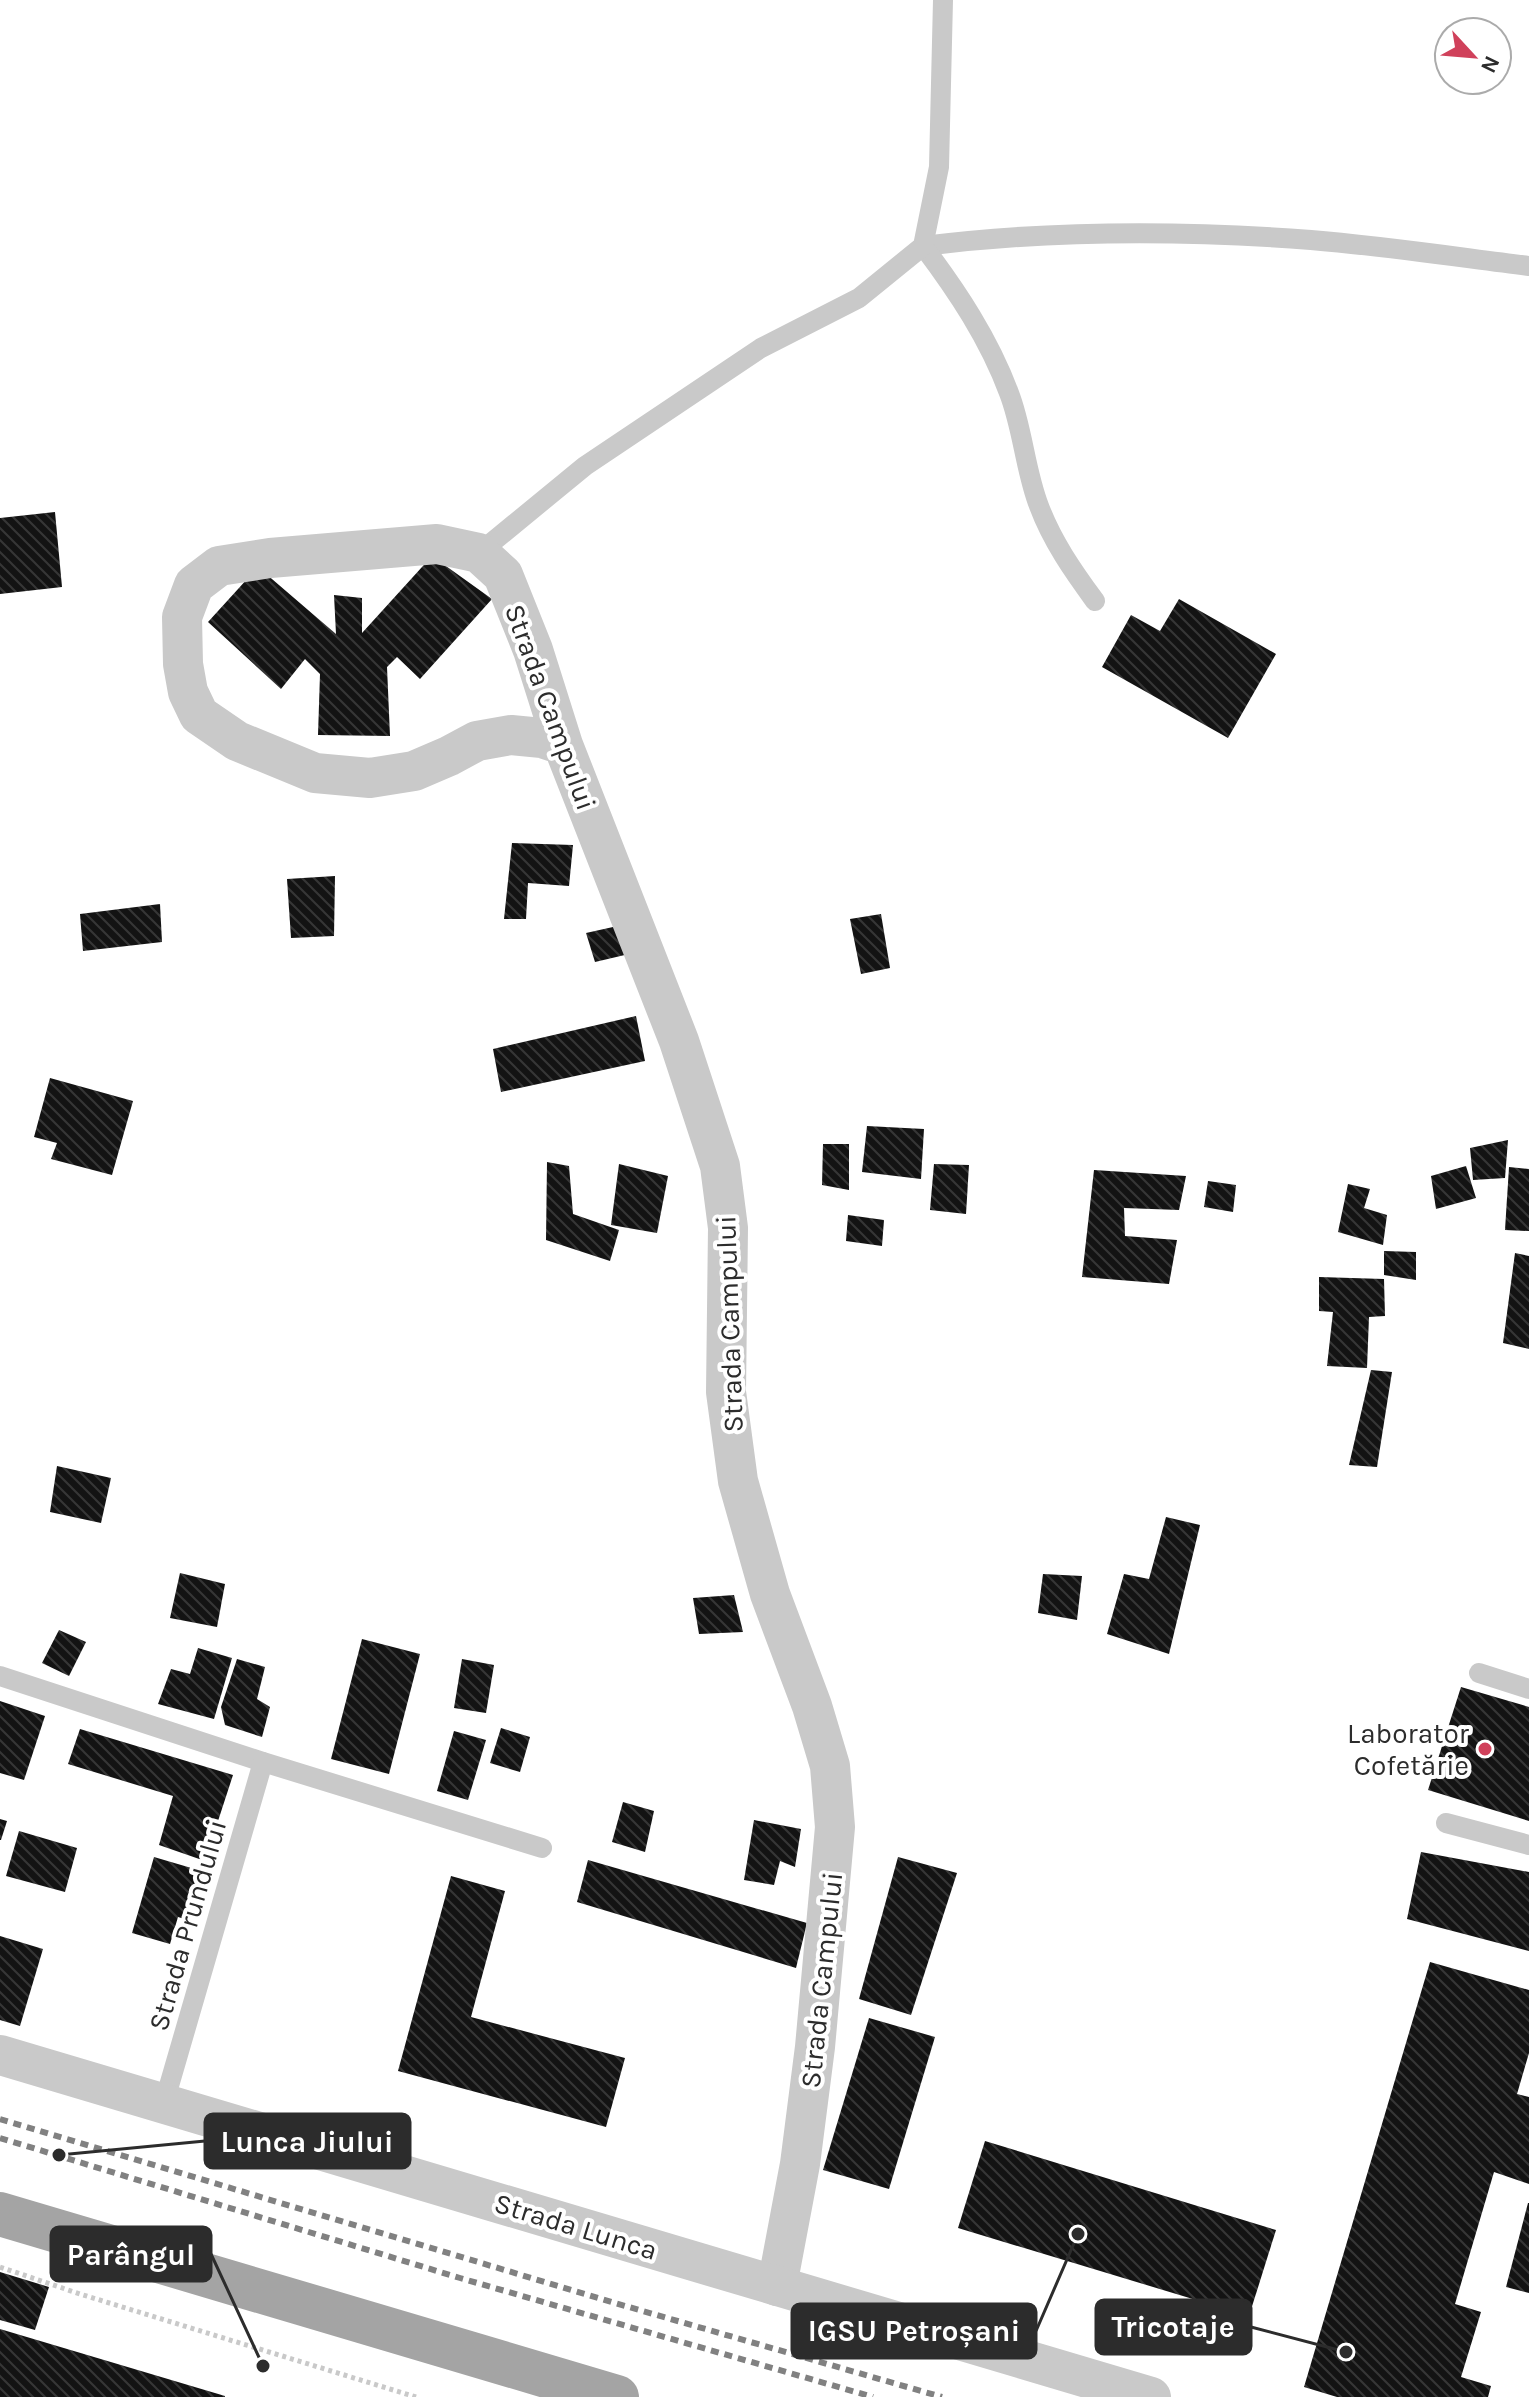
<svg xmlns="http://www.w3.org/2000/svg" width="1529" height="2397" viewBox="0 0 1529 2397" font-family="Karla,sans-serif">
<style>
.building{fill:url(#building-back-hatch)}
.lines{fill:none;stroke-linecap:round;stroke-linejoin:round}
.path{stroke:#c9c9c9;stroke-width:5;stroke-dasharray:4 4;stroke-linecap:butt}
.lane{stroke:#c9c9c9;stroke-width:20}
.street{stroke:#c9c9c9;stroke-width:40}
.primary{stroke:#a4a4a4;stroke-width:44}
.rail{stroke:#818181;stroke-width:6;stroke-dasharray:8 6;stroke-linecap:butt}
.poi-dot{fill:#d0415b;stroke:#fff;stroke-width:3}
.labels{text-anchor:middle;stroke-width:8;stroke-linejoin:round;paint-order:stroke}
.street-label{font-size:28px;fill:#2c2c2c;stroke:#fff}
.poi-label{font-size:28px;fill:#2c2c2c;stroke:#fff;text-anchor:end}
.leader{fill:none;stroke:#2c2c2c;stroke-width:3}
.callout-dot{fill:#2c2c2c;stroke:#fff;stroke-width:3}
.callout{fill:#2c2c2c;stroke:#2c2c2c;stroke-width:3}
.callout-label{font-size:30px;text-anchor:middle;font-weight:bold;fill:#fff}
</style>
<defs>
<pattern id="building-back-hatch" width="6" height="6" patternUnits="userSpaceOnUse" patternTransform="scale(2)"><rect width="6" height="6" fill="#131313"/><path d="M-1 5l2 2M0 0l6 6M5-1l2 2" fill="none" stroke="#363636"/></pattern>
</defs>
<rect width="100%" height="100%" fill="#fff"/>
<g class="building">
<path d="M55,512L62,587L0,594V518Z"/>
<path d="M432,556L492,599L420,679L397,657L387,667L390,736L318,735L320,674L305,659L281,689L208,622L258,567L336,634L334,595L362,598V633Z"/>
<path d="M1179,599L1276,654L1228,738L1102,667L1131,615L1160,631Z"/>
<path d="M512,843L573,845L569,886L528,883L526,919H504Z"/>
<path d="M335,876L334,936L291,938L287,879Z"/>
<path d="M160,904L162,942L83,951L80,914Z"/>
<path d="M881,914L890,968L861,974L850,919Z"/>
<path d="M622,925L629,954L595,962L586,933Z"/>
<path d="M636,1016L645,1061L501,1092L493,1049Z"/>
<path d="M50,1078L133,1101L112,1175L51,1159L57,1143L34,1137Z"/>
<path d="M867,1126L924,1129L921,1179L862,1172Z"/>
<path d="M1508,1140L1505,1178L1473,1180L1470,1148Z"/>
<path d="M823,1144H849V1190L822,1185Z"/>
<path d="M547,1162L569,1166L573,1214L619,1230L610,1261L546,1240Z"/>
<path d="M619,1164L668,1176L657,1233L611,1225Z"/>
<path d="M934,1164L969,1165L966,1214L930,1210Z"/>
<path d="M1466,1166L1476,1198L1436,1209L1431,1176Z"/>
<path d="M1509,1167L1529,1169V1231L1505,1230Z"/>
<path d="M1094,1170L1186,1176L1179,1210L1124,1208L1125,1236L1177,1240L1169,1284L1082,1277Z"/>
<path d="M1208,1181L1236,1185L1233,1212L1204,1207Z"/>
<path d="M1348,1184L1370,1189L1364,1208L1387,1215L1383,1245L1338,1232Z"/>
<path d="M848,1215L884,1220L882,1246L846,1241Z"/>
<path d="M1384,1251L1416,1252V1280L1384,1275Z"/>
<path d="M1515,1253L1529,1256V1349L1503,1343Z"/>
<path d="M1319,1277L1384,1279L1385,1316L1369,1317L1367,1368L1327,1366L1333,1312L1319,1311Z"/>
<path d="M1371,1370L1392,1372L1377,1467L1349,1465Z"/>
<path d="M57,1466L111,1478L101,1523L50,1512Z"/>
<path d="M1166,1517L1200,1525L1169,1654L1107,1634L1124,1574L1149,1579Z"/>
<path d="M180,1573L225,1584L217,1627L170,1618Z"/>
<path d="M1043,1574L1082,1576L1077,1620L1038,1613Z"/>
<path d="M734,1595L743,1632L699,1634L693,1598Z"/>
<path d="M59,1630L86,1642L69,1676L42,1663Z"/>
<path d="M362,1639L420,1654L389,1774L331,1759Z"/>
<path d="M198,1648L232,1658L214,1719L158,1704L171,1669L190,1674Z"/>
<path d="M237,1659L265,1667L257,1699L270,1707L262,1737L225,1725L221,1707Z"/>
<path d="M462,1659L494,1665L486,1713L454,1708Z"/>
<path d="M1461,1687L1529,1707V1821L1428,1790Z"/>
<path d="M0,1701L45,1716L24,1780L0,1773Z"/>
<path d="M501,1728L530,1737L520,1772L490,1763Z"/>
<path d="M80,1729L233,1775L205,1861L159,1845L173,1796L68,1764Z"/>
<path d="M454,1731L486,1740L468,1800L437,1791Z"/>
<path d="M623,1802L654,1811L645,1852L612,1842Z"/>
<path d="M0,1819L7,1821L1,1840H0Z"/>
<path d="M754,1820L801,1829L795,1867L780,1861L774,1885L744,1880Z"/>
<path d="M19,1831L77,1848L65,1892L6,1876Z"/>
<path d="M1421,1852L1529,1872V1951L1407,1919Z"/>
<path d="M154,1857L205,1872L191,1921L178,1917L170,1944L132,1933Z"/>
<path d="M898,1857L957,1873L911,2015L859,1999Z"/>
<path d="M588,1860L807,1923L796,1968L577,1902Z"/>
<path d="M451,1876L505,1891L471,2017L625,2058L606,2127L398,2071Z"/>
<path d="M0,1936L43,1949L20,2026L0,2020Z"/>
<path d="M1430,1962L1529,1990V2053L1517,2094L1529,2097V2184L1494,2172L1455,2304L1481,2312L1461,2377L1491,2386L1488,2397H1337L1304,2387Z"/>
<path d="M869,2018L935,2037L889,2189L823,2170Z"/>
<path d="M985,2141L1276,2230L1249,2316L958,2228Z"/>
<path d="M1528,2203H1529V2293L1506,2287Z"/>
<path d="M0,2272L49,2287L35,2330L0,2320Z"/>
<path d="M0,2329L225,2396V2397H0Z"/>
</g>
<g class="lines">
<path class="path" d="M0,2267L80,2294L416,2397"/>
<g class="lane">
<path d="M923,246C1051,230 1182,230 1311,240C1384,246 1457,257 1529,266"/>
<path d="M923,246C957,291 989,339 1009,393C1023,429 1025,470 1039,506C1052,541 1073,571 1095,601"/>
<path d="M479,553L585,466L761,348L859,298L923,246L939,167L943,0"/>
<path d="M1479,1673L1529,1689"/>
<path d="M0,1676L263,1762L542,1848"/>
<path d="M1446,1823L1529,1845"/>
<path d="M164,2103L263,1762"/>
</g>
<g class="street">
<path d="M563,745L542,738L511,735L477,741L449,756L414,771L370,778L315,773L237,741L199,715L188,692L183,664L182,617L194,585L219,566L270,558L437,544L479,553L503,575L533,650L563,745L679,1041L720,1166L728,1228L726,1392L738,1481L770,1594L812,1706L830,1766L835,1827L815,2047L800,2164L777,2286"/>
<path d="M0,2055L1151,2397"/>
</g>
<path class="primary" d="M0,2214L617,2397"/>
<g class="rail">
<path d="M0,2119L615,2303L942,2397"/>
<path d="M0,2138L460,2278L873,2397"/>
</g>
</g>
<circle class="poi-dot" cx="1485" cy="1749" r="8"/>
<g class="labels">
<g class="street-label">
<text transform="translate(551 707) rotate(70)" y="10">Strada Campului</text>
<text transform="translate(729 1324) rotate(-92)" y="10">Strada Campului</text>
<text transform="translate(187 1925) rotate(-74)" y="10">Strada Prundului</text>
<text transform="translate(821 1980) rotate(-84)" y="10">Strada Campului</text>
<text transform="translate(576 2226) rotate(17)" y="10">Strada Lunca</text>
</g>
<g class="poi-label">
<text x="1469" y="1743">Laborator<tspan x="1469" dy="32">Cofetărie</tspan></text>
</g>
</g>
<path class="leader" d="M59 2155L205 2141M263 2366L211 2254M1346 2352L1251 2327M1078 2234L1036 2331"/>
<g class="callout-dot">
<circle cx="59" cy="2155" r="8"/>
<circle cx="263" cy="2366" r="8"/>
<circle cx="1346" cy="2352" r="8"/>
<circle cx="1078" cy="2234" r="8"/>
</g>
<g class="callout">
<rect x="205" y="2114" width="205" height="54" rx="8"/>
<rect x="51" y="2227" width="160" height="54" rx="8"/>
<rect x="1096" y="2300" width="155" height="54" rx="8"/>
<rect x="792" y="2304" width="244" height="54" rx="8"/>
</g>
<g class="callout-label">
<text x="307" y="2152">Lunca Jiului</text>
<text x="131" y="2265">Parângul</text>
<text x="1173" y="2337">Tricotaje</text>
<text x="914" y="2341">IGSU Petroșani</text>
</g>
<g transform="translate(1473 56) rotate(116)"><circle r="38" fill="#ffffff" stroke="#ababab" stroke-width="2"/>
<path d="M0-6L14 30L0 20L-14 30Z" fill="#d0415b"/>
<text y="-12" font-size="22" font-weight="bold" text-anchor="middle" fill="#2c2c2c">N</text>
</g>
</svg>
